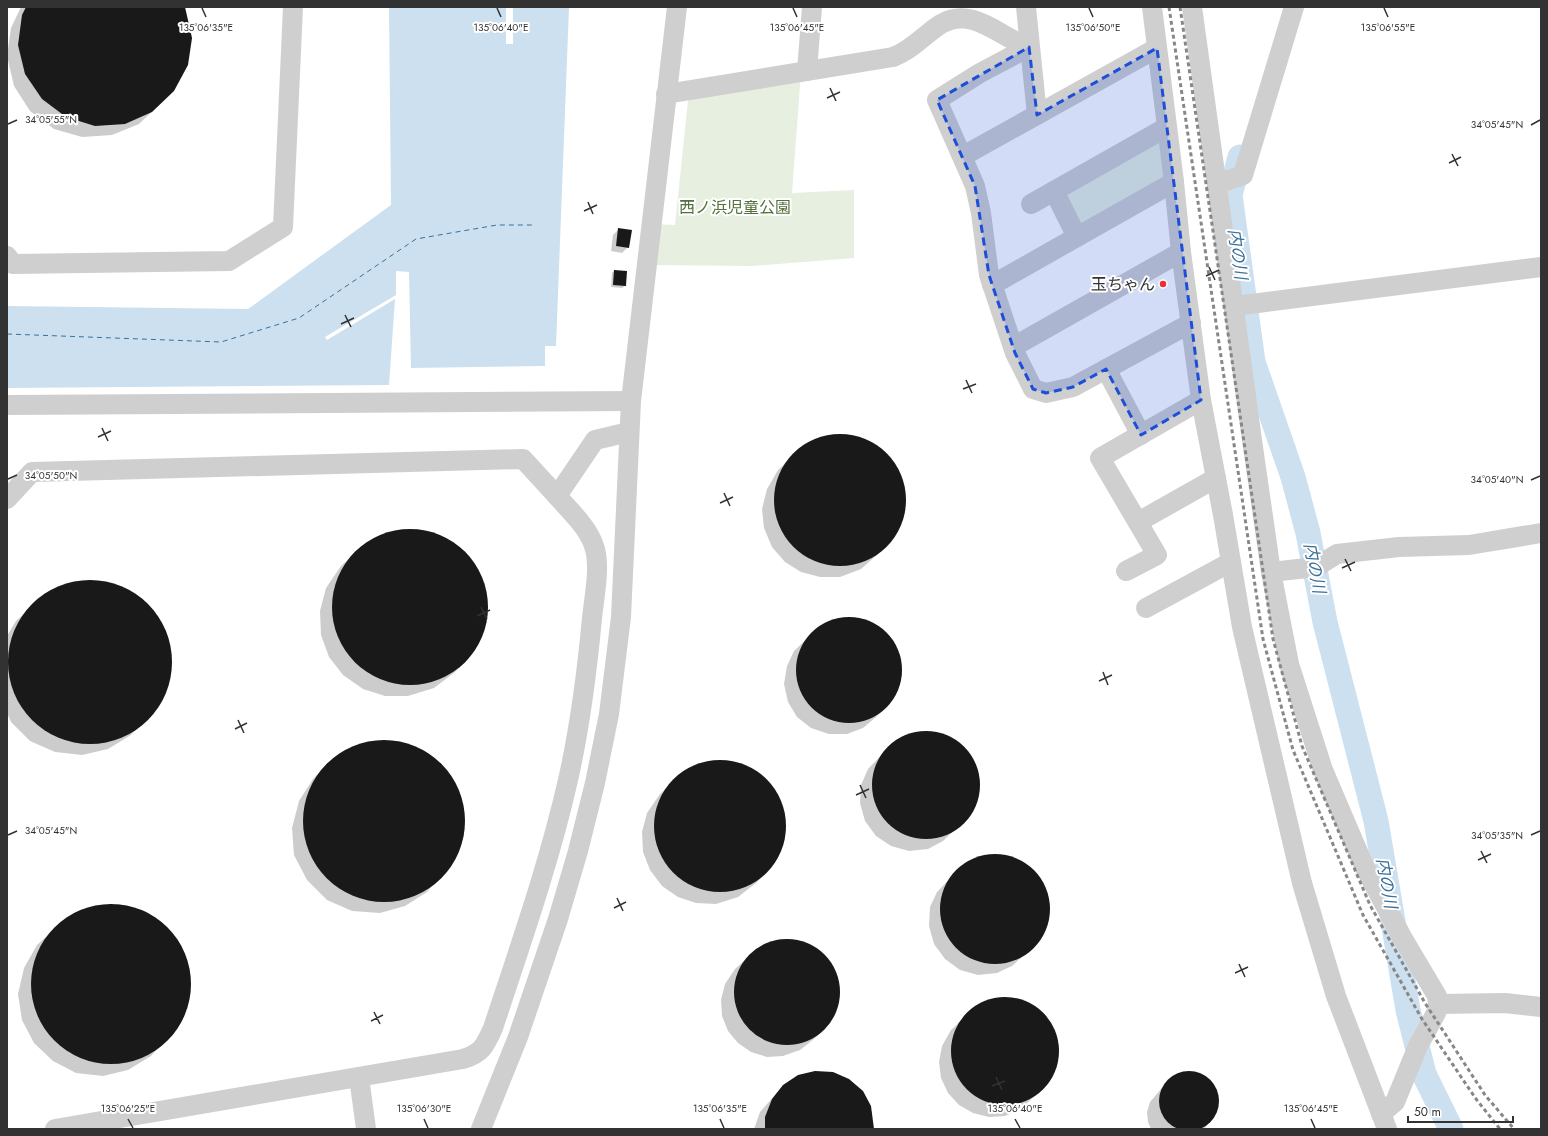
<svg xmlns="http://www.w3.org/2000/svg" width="1548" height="1136" viewBox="0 0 1548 1136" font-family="Jost,'Noto Sans JP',sans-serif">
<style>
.green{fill:#e7efe0}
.water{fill:#cce0ef}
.pier{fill:#fff}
.shadow{fill:#0003}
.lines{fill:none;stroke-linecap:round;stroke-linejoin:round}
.river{stroke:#cce0ef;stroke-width:25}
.ferry{stroke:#3a719a;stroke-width:1;stroke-dasharray:5 4;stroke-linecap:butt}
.building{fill:#191919}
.minor{stroke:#cfcfcf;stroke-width:20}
.rail{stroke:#878787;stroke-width:3;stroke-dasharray:4 3;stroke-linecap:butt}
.marked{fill:#1d4ed8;fill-opacity:0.2;stroke:#1d4ed8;stroke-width:3;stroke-dasharray:8 5;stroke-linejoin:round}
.ticks{fill:none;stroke:#323232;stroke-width:1.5}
.poi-dot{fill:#ef2e34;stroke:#fff;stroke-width:1.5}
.labels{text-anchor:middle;stroke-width:4;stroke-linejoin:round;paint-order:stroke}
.park-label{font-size:16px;fill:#52713c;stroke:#fff}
.poi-label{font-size:16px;fill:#323232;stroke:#fff;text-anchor:end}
.water-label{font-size:17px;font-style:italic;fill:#3a719a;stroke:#fff}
.ticks-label{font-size:10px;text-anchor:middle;fill:#323232;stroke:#fff;stroke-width:4;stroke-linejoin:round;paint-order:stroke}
</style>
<rect width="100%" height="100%" fill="#fff"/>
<g class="green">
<path d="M801,72L792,193L854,190V258L751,266L647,265L652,224L675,225L689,91Z"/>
<path d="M1163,140L1167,175L1079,230L1062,191Z"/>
</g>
<path class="water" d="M389,7H569L556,346H545V366L411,368L409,272L396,271V295L325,337L327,340L395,299L389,385L7,388V306L248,309L391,205Z"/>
<rect class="pier" x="506" y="7" width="7" height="37"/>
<g class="shadow">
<path d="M21,7H184L161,103L139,124L112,135L82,137L54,129L30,111L14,86L7,56L11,28Z"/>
<path d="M619,229L628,247L622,253L611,251L613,235Z"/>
<path d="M614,271L625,286L622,288L611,287L612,273Z"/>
<path d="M829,436H852L873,444L891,458L902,477L906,499L902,522L891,541L878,554L861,569L840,577H820L801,572L785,562L772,547L764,528L762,509L767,489L778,470L808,443Z"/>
<path d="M401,530L428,531L453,542L472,560L485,584L488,611L482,637L468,659L455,672L434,688L408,696H385L363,689L343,675L329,657L321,635L320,611L326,588L341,566L354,554L376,538Z"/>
<path d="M100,581L126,588L148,604L163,625L171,651L170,678L160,702L131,735L108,749L82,755L55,752L30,741L11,722L7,713V636L16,621L49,592L74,582Z"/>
<path d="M851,617L868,620L883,629L894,641L901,657L902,674L898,690L888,705L876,717L863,728L847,734H829L811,728L797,717L788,702L784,684L787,666L794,651L819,627L834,619Z"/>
<path d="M924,732L941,734L956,741L969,753L977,768L979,785L977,802L968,817L943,841L928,849L909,851L891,846L876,836L865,821L860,803L861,785L868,769L892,744L907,735Z"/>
<path d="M396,741L420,749L441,764L456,785L464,809V835L455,859L427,892L405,906L380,913L352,911L327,900L307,880L294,855L292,828L299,801L313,779L325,767L345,751L370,742Z"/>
<path d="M712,761L735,763L756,771L772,787L783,807L786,829L780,851L768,871L756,883L738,897L716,904L696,903L678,897L662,886L650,870L643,852L642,832L647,813L660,794L690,768Z"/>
<path d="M994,855L1011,857L1027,865L1039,877L1047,892L1049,909L1046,926L1038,942L1012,966L997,973L978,975L960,970L945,959L934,944L929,926L930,907L937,892L962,866L977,858Z"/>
<path d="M119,904L145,911L166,926L182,948L190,972L189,999L180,1023L151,1056L128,1070L103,1076L76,1073L53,1061L34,1043L22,1020L18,994L24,968L37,945L69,916L93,906Z"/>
<path d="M779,939L797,940L814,947L828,959L837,975L840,993L836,1011L827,1026L814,1039L800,1050L783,1056L767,1057L751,1052L738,1043L728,1031L722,1016L721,1000L725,984L735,969L762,945Z"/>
<path d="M1013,998L1030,1004L1045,1015L1055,1031L1059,1049L1057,1067L1048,1083L1022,1108L1005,1116L989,1117L973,1113L959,1105L948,1093L941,1078L939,1062L942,1046L951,1030L977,1006L995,999Z"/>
<path d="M1184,1073H1194L1203,1076L1211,1081L1216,1089L1219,1098L1218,1108L1214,1117L1204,1129H1151L1148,1122L1147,1112L1150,1102L1167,1082L1175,1076Z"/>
<path d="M783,1086L870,1107L873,1129H754L760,1112Z"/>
</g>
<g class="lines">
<path class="river" d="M1240,157L1230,195L1253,362L1293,477L1308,533L1325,622L1376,821L1408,1010L1424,1074L1451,1129"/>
<path class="ferry" d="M7,334L221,342L299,318L416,239L497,225H534"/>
</g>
<g class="building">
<path d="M26,7H185L192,38L188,65L174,91L152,112L125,124L95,126L66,117L42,99L25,74L18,45L22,15Z"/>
<path d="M618,228L632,230L629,248L616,246Z"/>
<path d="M614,270L627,271L626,286L613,285Z"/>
<circle cx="840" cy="500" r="66"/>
<circle cx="410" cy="607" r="78"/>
<circle cx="90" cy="662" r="82"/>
<circle cx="849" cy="670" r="53"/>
<circle cx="926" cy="785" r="54"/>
<circle cx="384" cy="821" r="81"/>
<circle cx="720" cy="826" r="66"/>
<circle cx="995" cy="909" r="55"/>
<circle cx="111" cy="984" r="80"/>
<circle cx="787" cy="992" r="53"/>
<circle cx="1005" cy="1051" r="54"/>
<path d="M815,1071L833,1072L849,1079L863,1091L871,1106L874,1129H765V1117L772,1099L783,1085L798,1075Z"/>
<circle cx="1189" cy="1101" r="30"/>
</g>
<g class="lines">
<g class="minor">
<path d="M1026,7L1037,115"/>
<path d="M1152,7L1174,182L1181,252L1201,400L1223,515L1242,627L1302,883L1336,996L1387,1129"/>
<path d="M1192,7L1254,454L1271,572L1289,664L1323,770L1364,866L1402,937L1437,996L1438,1004L1436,1013L1418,1046L1395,1102L1381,1114"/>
<path d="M1029,47L980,73L937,100L975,186L981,213L989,275L1015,353L1033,389L1046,393L1073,387L1191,323"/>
<path d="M807,71L812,7"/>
<path d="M666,94L893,57C912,50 925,34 941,24C973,5 1002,39 1029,47"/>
<path d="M963,156L1157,48"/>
<path d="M1217,184L1243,175L1294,7"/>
<path d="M1054,191L1077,237"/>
<path d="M1031,204L1167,127"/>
<path d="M7,256L13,264L229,261L283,227L293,7"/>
<path d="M992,285L1174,182"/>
<path d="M1235,306L1541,267"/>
<path d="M1013,347L1181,252"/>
<path d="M1106,369L1141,435"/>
<path d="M7,405L631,401"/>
<path d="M7,499L32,472L523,459L557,496L595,440L629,432"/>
<path d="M1138,522L1216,478"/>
<path d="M1126,571L1157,555L1100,458L1201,400"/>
<path d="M1271,572L1316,567L1337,554L1399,547L1469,545L1541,533"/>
<path d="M1146,608L1231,562"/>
<path d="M1438,1004L1505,1003L1541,1007"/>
<path d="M359,1077L366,1129"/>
<path d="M55,1129L463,1059C482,1053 485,1046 493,1028C520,946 549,864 568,780C580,727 587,672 592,618C594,598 601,565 594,546C588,527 570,511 557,496"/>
<path d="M481,1129L518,1037L558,919L578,851L595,783L609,714L621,617L631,401L677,7"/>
</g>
<g class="rail">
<path d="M1169,7L1263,639L1293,750L1363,915L1422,1019L1476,1099L1500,1129"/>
<path d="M1180,7L1273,639L1302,746L1370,905L1425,1003L1485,1095L1514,1129"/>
</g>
</g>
<path class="marked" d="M1029,47L1037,115L1157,48L1201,400L1141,435L1106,369L1073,387L1046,393L1033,389L1015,353L989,275L975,186L937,100Z"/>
<path class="ticks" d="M202,8L206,17M497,8L501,17M793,8L797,17M1089,8L1093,17M1384,8L1388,17M830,88L836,101M827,98L840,92M8,124L17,120M1531,125L1540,120M1452,154L1458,166M1449,163L1461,157M588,202L593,214M584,211L597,205M1209,267L1215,280M1206,276L1219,270M345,315L351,327M341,324L354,318M966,380L972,393M963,389L976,384M102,428L108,441M98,437L111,431M8,479L17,475M1531,480L1540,476M724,493L730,506M720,503L733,497M1345,559L1351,571M1342,568L1355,562M481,607L487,619M477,616L490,610M1103,672L1108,685M1099,681L1112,675M238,720L244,733M235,729L247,723M860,785L866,798M856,795L869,789M8,835L17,831M1531,835L1540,831M1481,851L1487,863M1478,860L1491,854M617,898L623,911M614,908L626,902M1239,964L1245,977M1235,973L1248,967M374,1012L380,1024M371,1021L383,1015M996,1077L1002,1090M992,1086L1005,1081M128,1119L133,1128M424,1119L428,1128M720,1119L724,1128M1015,1119L1020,1128M1311,1119L1315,1128"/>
<circle class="poi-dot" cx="1163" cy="284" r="4"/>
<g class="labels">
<g class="park-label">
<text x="735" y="213">西ノ浜児童公園</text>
</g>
<g class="poi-label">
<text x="1155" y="290">玉ちゃん</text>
</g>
<g class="water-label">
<text transform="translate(1238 254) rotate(82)" y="6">内の川</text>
<text transform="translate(1315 568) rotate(79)" y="6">内の川</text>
<text transform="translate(1387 883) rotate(80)" y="6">内の川</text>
</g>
</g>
<g class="ticks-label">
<text x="206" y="31">135°06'35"E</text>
<text x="501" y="31">135°06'40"E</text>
<text x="797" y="31">135°06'45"E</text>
<text x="1093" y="31">135°06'50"E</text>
<text x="1388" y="31">135°06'55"E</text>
<text x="51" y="123">34°05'55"N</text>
<text x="1497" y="128">34°05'45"N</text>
<text x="51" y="479">34°05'50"N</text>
<text x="1497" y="483">34°05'40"N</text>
<text x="51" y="834">34°05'45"N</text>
<text x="1497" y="839">34°05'35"N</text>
<text x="128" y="1112">135°06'25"E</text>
<text x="424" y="1112">135°06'30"E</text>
<text x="720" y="1112">135°06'35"E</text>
<text x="1015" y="1112">135°06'40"E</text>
<text x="1311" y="1112">135°06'45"E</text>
</g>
<rect width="1548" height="1136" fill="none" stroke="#323232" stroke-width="16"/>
<path d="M1408 1116v6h105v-6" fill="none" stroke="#323232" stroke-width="2"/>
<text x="1414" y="1116" font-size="12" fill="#323232" stroke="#ffffff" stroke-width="3" paint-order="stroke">50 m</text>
</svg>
